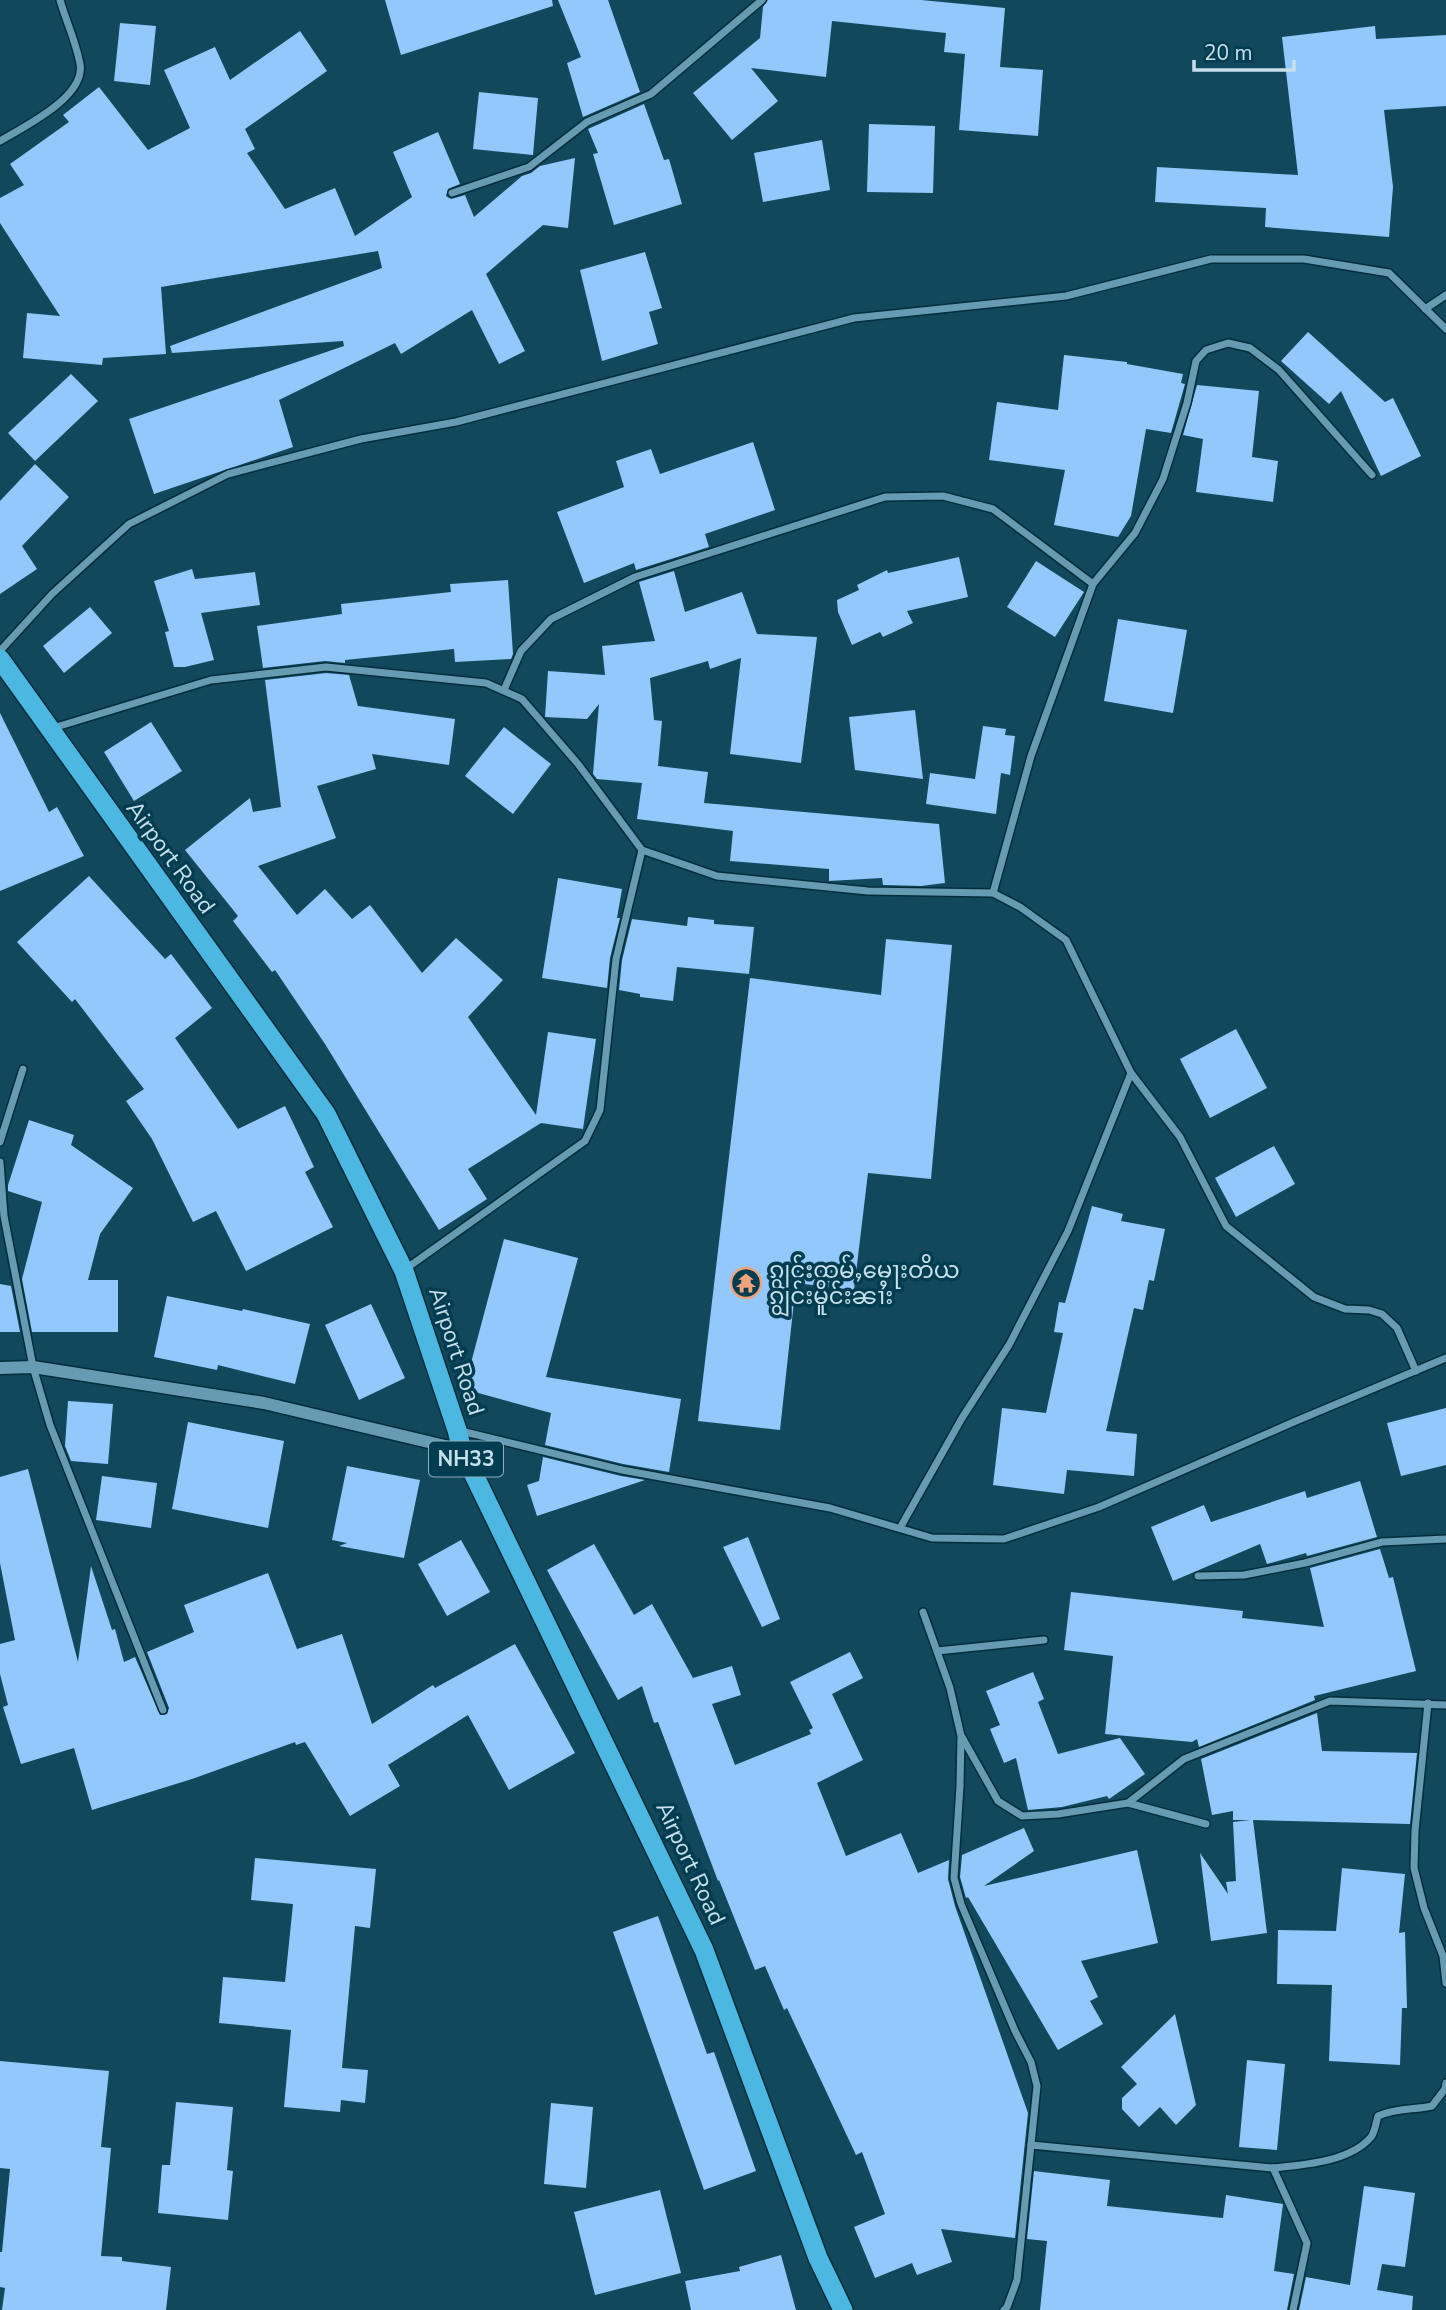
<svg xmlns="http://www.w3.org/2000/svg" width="1446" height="2310" viewBox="0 0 1446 2310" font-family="'Nunito Sans','Noto Sans Myanmar',sans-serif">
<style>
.building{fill:#92c8fc}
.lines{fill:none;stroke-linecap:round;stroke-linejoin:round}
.minor-casing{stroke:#022d3c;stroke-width:10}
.tertiary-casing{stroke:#022d3c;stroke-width:15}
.trunk-casing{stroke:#022d3c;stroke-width:22}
.minor{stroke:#679bb2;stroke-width:7}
.tertiary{stroke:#679bb2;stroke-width:12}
.trunk{stroke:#4cb8e2;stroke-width:19}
.labels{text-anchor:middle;stroke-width:7;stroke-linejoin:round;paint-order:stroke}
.shield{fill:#013d51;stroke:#8bafbe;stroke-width:2}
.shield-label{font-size:21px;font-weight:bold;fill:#c6e0ec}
.street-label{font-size:23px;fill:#c6e0ec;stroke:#013d51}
.poi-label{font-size:23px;fill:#c6e0ec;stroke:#013d51;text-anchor:start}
</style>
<rect width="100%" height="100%" fill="#11485c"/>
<g class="building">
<path d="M385,0H552L553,6L401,55Z"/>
<path d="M558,0H608L640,92L583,117L567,63L581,57Z"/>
<path d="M768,0H921L1005,8L1000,67L1043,70L1038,136L959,130L965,54L944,52L946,33L832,21L826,77L751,68L778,101L732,140L693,93L760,38L763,7Z"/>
<path d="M120,23L156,26L150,85L114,81Z"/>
<path d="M1375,26L1376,39L1446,35V106L1384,110L1393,187L1389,237L1265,227L1266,208L1155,202L1157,167L1298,175L1282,37Z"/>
<path d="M300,31L327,71L245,129L255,149L247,153L285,209L335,188L355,236L412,197L393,152L438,132L460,184L448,189L446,196L451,199L465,195L474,217L522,176L531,173L540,166L575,158L568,228L543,225L486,274L525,351L499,364L472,310L401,354L395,343L279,400L293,447L154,494L129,419L344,346L343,341L172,353L170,346L382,268L378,251L161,287L166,354L103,358L102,365L23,358L27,313L60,316L0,223V198L24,185L10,164L69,122L63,115L99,87L148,150L190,128L164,70L215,47L230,80Z"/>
<path d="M479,92L538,98L533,155L473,149Z"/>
<path d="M644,104L664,160L669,159L682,204L614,225L593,154L598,153L588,129Z"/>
<path d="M869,124L935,126L933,193L867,192Z"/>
<path d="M822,140L830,190L763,202L754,153Z"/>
<path d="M645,252L662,308L649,312L658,344L602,361L580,270Z"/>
<path d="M1308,332L1385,402L1393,398L1421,456L1381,476L1341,391L1329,404L1281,361Z"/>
<path d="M1064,355L1127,362V364L1183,374L1181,383L1185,384L1171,433L1146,429L1131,516L1118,537L1054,525L1065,470L989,460L997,402L1058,410Z"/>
<path d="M71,374L98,401L35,461L8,433Z"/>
<path d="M1197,385L1259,391L1252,457L1278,461L1273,502L1196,492L1203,439L1183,435Z"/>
<path d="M753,442L775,510L705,534L709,547L636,570L634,563L584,583L557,512L624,487L616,461L651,449L660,474Z"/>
<path d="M35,464L69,497L22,546L37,569L0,594V501Z"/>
<path d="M959,557L968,597L907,611L913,623L883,637L880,632L852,645L838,612L837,600L859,590L857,585L887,570L888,573Z"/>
<path d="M1036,561L1084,592L1055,637L1007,607Z"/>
<path d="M192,569L195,579L255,572L260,605L201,613L214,660L185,667H174L165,632L169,631L154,581Z"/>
<path d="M674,571L685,612L742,592L757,634L817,637L801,763L730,754L741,658L710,669L708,661L650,678L654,720L662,721L658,766L708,772L704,803L939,824L945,883L921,886L883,885L882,878L829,881V869L730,861L733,831L637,819L642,783L597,779L593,774L599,704L587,719L545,717L548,671L605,675L602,646L655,641L639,582Z"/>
<path d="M508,580L513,654L511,659L455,662L454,649L345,660V663L325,661L263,668L257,626L342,614L341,604L451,592L450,584Z"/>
<path d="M90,607L112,633L64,673L43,646Z"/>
<path d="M1118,619L1187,630L1173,713L1104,701Z"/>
<path d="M326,673L349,675L358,706L455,719L449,765L372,754L376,769L317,786L336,838L258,866L297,915L325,889L352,919L370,905L422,973L456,938L503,980L468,1017L536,1115L548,1032L596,1039L583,1129L541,1123L468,1169L487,1199L439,1230L325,1044L275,970L272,972L233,921L238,916L185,850L250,798L253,812L281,807L265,680Z"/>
<path d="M915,710L923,779L855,770L849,717Z"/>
<path d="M0,713L49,812L57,807L84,856L0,891Z"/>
<path d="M151,722L182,771L134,801L104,752Z"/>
<path d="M983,726L1006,729L1005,735L1015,736L1010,775L1001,773L996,814L926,804L930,773L975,779Z"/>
<path d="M504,727L551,764L513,814L465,776Z"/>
<path d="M89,876L165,959L171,954L212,1008L175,1038L238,1129L285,1106L314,1167L305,1172L333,1227L246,1271L216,1211L193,1222L152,1139L126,1101L144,1089L75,999L72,1002L17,942Z"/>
<path d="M558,878L622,889L617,918H620L610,958L607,988L542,978Z"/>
<path d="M688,917L714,920V924L754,927L749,974L677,967L673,1001L640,997V994L619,990L622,960L632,919L687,926Z"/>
<path d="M886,939L952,945L931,1179L868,1173L854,1290L796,1283L780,1430L698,1421L750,978L881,995Z"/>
<path d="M1236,1029L1267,1088L1210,1118L1180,1059Z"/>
<path d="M29,1120L74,1135L71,1145L133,1188L100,1234L88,1280H118V1332H32L22,1279L42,1202L8,1191V1185Z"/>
<path d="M1274,1146L1295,1184L1236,1217L1215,1178Z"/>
<path d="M1092,1206L1123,1214L1121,1221L1165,1229L1154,1281L1149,1280L1143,1310L1134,1308L1106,1431L1137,1434L1134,1476L1067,1470L1064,1494L993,1485L1002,1408L1046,1413L1063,1333L1054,1332L1059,1302L1065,1303Z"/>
<path d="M504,1239L578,1258L546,1377L681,1399L669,1472L623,1464L545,1445L551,1413L464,1389Z"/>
<path d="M0,1284L11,1286L20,1332H0Z"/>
<path d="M167,1296L242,1311L243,1309L310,1324L295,1384L218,1365L217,1370L154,1357Z"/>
<path d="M371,1304L405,1378L359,1400L325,1325Z"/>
<path d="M68,1401L113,1404L108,1464L71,1461L65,1446Z"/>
<path d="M1446,1408V1465L1401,1476L1387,1423Z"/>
<path d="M188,1422L284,1441L268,1528L172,1509Z"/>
<path d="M543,1457L621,1476L645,1480L537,1516L527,1485L539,1481Z"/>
<path d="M347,1466L420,1480L404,1558L339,1546L347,1543L332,1540Z"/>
<path d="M28,1469L78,1662L91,1566L112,1630L115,1629L124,1662L135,1657L160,1715L167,1714L169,1708L147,1652L194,1632L184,1605L268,1573L297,1649L342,1634L372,1724L433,1685L435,1688L515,1644L575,1753L509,1790L468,1715L388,1765L400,1786L350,1816L305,1742L296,1745L295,1742L192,1779L92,1810L74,1748L21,1764L3,1707L8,1705L0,1674V1644L15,1640L0,1563V1477Z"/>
<path d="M102,1476L157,1483L151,1528L96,1520Z"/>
<path d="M1360,1481L1377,1537L1307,1556L1306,1553L1267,1564L1260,1544L1173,1581L1151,1527L1204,1505L1211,1522L1305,1491L1307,1498Z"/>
<path d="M748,1537L780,1619L762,1627L723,1547Z"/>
<path d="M461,1540L490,1592L447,1616L418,1564Z"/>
<path d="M594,1544L634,1615L652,1604L693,1678L732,1666L741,1695L712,1704L735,1765L811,1734L809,1730L813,1728L790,1682L850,1652L863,1678L832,1694L863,1760L817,1783L846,1856L901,1833L918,1873L949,1860L948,1879L955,1906L1028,2113L1015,2238L941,2229L952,2262L917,2275L912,2263L875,2278L854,2227L885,2214L862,2152L856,2155L787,2008L784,2010L765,1966L755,1970L719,1880L718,1881L658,1722L654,1723L642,1686L618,1700L547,1570Z"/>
<path d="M1380,1549L1389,1578L1393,1577L1416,1671L1314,1696L1315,1700L1199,1747L1197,1739L1192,1742L1105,1734L1113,1656L1064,1650L1071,1592L1243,1611L1242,1618L1324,1627L1310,1568Z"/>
<path d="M1033,1672L1044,1699L1038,1702L1058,1754L1120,1738L1145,1774L1109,1799L1107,1796L1062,1807L1028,1810L1016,1758L1004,1763L990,1729L1000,1725L986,1691Z"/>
<path d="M1317,1713L1322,1751L1417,1753L1410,1824L1253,1820L1267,1933L1211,1941L1200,1853L1228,1894L1226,1882L1236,1881L1233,1822L1250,1820H1233V1811L1212,1815L1201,1759Z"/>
<path d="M1024,1828L1034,1851L984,1886L1137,1850L1158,1943L1081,1961L1098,1997L1090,2001L1103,2024L1058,2050L968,1897L966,1898L960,1877L962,1855Z"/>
<path d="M255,1858L376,1869L370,1928L355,1926L342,2068L368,2070L365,2103L341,2100L340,2112L284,2107L291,2030L219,2023L223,1977L285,1982L293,1904L251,1900Z"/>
<path d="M1342,1868L1405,1874L1399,1933L1405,1932L1407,2008H1402L1400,2065L1329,2061L1332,1985L1277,1984L1278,1930L1336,1931Z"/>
<path d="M658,1916L707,2054L714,2052L756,2171L704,2190L613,1932Z"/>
<path d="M1175,2014L1196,2105L1176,2125L1160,2107L1139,2127L1122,2109V2098L1137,2084L1121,2067Z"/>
<path d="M1247,2060L1285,2064L1277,2150L1239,2147Z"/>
<path d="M0,2061L109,2071L101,2147L111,2148L101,2256L122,2257V2261L171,2267L166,2310H2L5,2288L0,2287V2252H2L10,2169L0,2168Z"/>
<path d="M176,2102L233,2107L227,2170L233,2171L228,2220L158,2213L162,2165H170Z"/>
<path d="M551,2103L593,2107L586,2188L544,2184Z"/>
<path d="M1034,2171L1110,2180L1107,2206L1223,2218L1226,2195L1283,2204L1274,2271L1294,2274L1287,2310H1040L1047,2241L1027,2239Z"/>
<path d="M1364,2186L1415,2193L1405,2267L1382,2264L1377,2290L1413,2296L1412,2310H1299L1306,2277L1350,2285Z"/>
<path d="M660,2190L681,2273L595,2295L574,2212Z"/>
<path d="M781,2255L796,2310H691L685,2281L740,2271L739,2267Z"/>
</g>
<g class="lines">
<g class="minor-casing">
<g id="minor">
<path d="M0,141C23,127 86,97 80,64C76,42 66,21 60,0"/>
<path d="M452,193L529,167L587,122L651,94L762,0"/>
<path d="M1425,309L1446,295"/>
<path d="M0,651L52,594L129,524L228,474L361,439L456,422L854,318L1066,296L1211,259H1304L1389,273L1446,329"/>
<path d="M504,690L521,651L551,619L635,577L885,497L943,496L993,509L1093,584"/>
<path d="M53,728L211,680L326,667L486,683L522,699L578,764L642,850L717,876L868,891L993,893L1020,907L1066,940L1131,1073L1068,1231L1009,1345L962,1418L900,1528"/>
<path d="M993,893L1031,756L1093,584L1135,533L1163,479L1187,403L1196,361L1206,350L1228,343L1250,348L1279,370L1372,475"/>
<path d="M1131,1073L1180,1137L1226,1226L1314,1297L1345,1309L1369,1310L1382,1314L1397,1328L1416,1371"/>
<path d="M0,1142L23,1069"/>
<path d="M0,1162L4,1216L33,1367L50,1425L163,1710"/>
<path d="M404,1270L585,1141L600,1110L616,959L642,850"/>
<path d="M461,1431L622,1470L830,1508L932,1538L1004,1539L1099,1507L1296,1421L1446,1358"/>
<path d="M1198,1576L1244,1575L1305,1563L1382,1542L1446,1539"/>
<path d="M923,1612L950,1688L961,1736L960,1786L954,1878L961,1904L1015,2031L1031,2062L1037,2086L1017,2280L1007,2307L1004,2310"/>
<path d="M937,1651L1044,1640"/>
<path d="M1428,1703L1415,1831L1414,1868L1424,1908L1443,1956L1446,1983"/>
<path d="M962,1737L998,1801L1022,1816L1058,1814L1128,1803L1206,1824"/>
<path d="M1128,1803L1184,1759L1330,1701L1446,1705"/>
<path d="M1031,2145L1273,2168C1303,2165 1350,2162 1371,2137C1375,2132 1376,2122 1378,2116C1395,2108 1414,2110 1432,2106L1445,2089L1446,2083"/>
<path d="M1273,2168L1307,2243L1293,2310"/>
</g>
</g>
<g class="tertiary-casing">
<path id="tertiary" d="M0,1368L33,1367L264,1403L462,1450"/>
</g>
<g class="trunk-casing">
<path id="trunk" d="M0,659L326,1114L404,1271L457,1430L462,1450L704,1950L818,2258L843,2310"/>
</g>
<use href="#minor" class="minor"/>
<use href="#tertiary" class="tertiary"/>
<use href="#trunk" class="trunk"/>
</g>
<defs>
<g id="temple-ring" transform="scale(1.575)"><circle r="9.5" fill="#013d51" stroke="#f0a27a" stroke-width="1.5"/><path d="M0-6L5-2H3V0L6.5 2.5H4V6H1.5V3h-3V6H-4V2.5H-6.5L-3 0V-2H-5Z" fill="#f0a27a"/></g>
</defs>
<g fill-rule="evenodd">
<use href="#temple-ring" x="746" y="1283"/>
</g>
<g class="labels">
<rect class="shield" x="429" y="1441.5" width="74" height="35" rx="5"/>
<g class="shield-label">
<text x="466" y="1466">NH33</text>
</g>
<g class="street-label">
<text transform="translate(171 857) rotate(54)" y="8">Airport Road</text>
<text transform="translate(457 1351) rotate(72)" y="8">Airport Road</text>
<text transform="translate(691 1863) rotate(65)" y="8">Airport Road</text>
</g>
<g class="poi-label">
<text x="769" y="1278">ၵျွင်းထမ်ႇမေႃးတိယ<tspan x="769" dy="26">ၵျွင်းမိူင်းၼၢႆး</tspan></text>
</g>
</g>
<path d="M1194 60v10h100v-10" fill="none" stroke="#c6e0ec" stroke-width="3.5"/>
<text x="1204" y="60" font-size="21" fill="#c6e0ec" stroke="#013d51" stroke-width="5" paint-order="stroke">20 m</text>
</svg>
